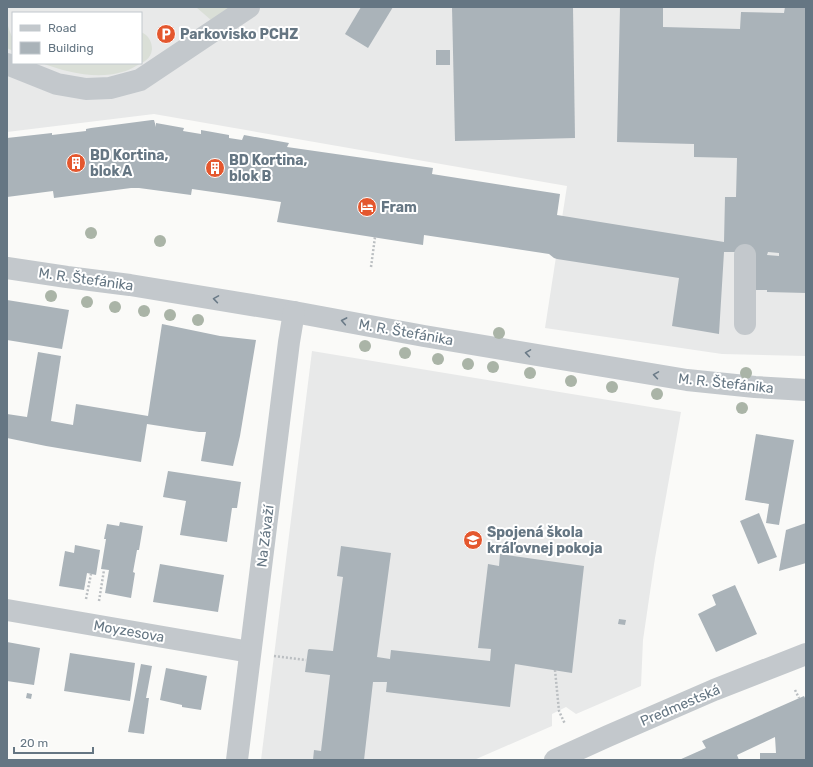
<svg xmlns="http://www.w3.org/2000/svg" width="813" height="767" viewBox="0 0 813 767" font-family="Rubik,sans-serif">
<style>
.built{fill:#e8e9e9;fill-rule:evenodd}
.green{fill:#dadfd7}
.building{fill:#aab3b9;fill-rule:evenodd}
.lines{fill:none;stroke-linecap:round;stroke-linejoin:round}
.path{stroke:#bbbfc2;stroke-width:2.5;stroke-dasharray:2 2;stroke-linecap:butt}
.minor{stroke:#c3c8cc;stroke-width:22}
.tree{fill:#aab4a7}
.oneway{stroke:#6a7a87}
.labels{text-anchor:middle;stroke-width:4;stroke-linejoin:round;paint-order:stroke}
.poi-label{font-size:14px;font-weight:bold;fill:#657683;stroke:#fff;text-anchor:start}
.street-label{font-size:14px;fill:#657683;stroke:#fff}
</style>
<rect width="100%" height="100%" fill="#fafaf8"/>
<g class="built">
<path d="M7,7H806V356L722,354L545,328L567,186L154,114L7,132ZM13,13H141V63H13Z"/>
<path d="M312,351L681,412L655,558L643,640L641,686L576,714L566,707L552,714V726L474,760H261Z"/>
</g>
<g class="green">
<path d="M196,7H230L211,20Z"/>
<path d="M7,26H8L10,32L13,39V51L7,48Z"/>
<path d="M141,32C148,35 152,41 152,49C151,59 144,62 136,66C132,68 127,71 122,72C96,80 66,72 41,63H141Z"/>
</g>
<g class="building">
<path d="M361,7H393L368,48L345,34Z"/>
<path d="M452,7H573L575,138L455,141Z"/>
<path d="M620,7H663V27L740,29L741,12L784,13L785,7L806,8V293L767,292V290H747V252H724L719,334L672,326L679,278L557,259L554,258L549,254L424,235L423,245L277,222L281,202L192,189L191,195L139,188H131L54,198L53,191L7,197V138L52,133V135L86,131V129L91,128L152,120H154L156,127V123L184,128L183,131L201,134V130L229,135V138L242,140L244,135L289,143L287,147L433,168L432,174L560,194L557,215L724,242L725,197H736L737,158L694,157V144L617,142ZM768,252L779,253V256L767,255Z"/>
<rect x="436" y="50" width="14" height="15"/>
<path d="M7,300L69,310L62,349L7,340Z"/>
<path d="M162,324L220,336L256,340L240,436L233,466L201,461L206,432H199L147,424L141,462L46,446L7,438V414L27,417L38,352L61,356L51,421L73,425L76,404L148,416Z"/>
<path d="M756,434L794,440L779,525L766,523L769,504L745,500Z"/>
<path d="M168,471L241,482L237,508H232L227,542L180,535L186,501L163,497Z"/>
<path d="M759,513L777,557L758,564L740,521Z"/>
<path d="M120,522L143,526L139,550H137L133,572L135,573L131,598L105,593L109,570L101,569L106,539H104L107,524L119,526Z"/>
<path d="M806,523V563L779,571L786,530Z"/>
<path d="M75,545L100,550L96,575L87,573L84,590L59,586L65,551L74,553Z"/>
<path d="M341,546L391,553L377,657L390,659L391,650L490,661L491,649L478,648L488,564L499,566L500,554L584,566L572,673L515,664L510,707L386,692L387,682H373L364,760H313L314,750L321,751L330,675L305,672L308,650L309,649L333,651L343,577L337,576Z"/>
<path d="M160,564L224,575L218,612L153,602Z"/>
<path d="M735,585L757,634L716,652L698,614L716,605L712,595Z"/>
<path d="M619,619L626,620L625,625L618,624Z"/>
<path d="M7,642L40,648L34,685L7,681Z"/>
<path d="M70,653L135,663L130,701L64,691Z"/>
<path d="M141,664L152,666L146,698H149L144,734L128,732Z"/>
<path d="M166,668L207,676L201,710L182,707V705L160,700Z"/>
<path d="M27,693L32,694L31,699L26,698Z"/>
<path d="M804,696L806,700V760H760V753H776L775,737L737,755L739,760H679L706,748L702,741Z"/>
</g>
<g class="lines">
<g class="path">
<path d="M371,267L375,237"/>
<path d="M86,599L91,574"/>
<path d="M99,601L104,570"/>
<path d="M274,656L306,660"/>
<path d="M555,670L559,711L565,724"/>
<path d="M795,690L799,698"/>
</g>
<g class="minor">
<path d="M7,64L57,84L86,89L110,88L140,80L249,7"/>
<path d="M745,255V324"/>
<path d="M7,268L67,277L130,285L294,312L424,336L687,380L755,387L806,390"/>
<path d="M7,610L250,652"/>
<path d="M237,760L289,342L294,312"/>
<path d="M555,760L608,736L714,690L806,654"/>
</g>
</g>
<g class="tree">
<circle cx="91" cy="233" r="6"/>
<circle cx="160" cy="241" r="6"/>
<circle cx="51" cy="296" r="6"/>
<circle cx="87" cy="302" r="6"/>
<circle cx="115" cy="307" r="6"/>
<circle cx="144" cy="311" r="6"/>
<circle cx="170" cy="315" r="6"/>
<circle cx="198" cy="320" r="6"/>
<circle cx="499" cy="333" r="6"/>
<circle cx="365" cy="346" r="6"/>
<circle cx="405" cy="353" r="6"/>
<circle cx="438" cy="359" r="6"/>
<circle cx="468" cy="364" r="6"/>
<circle cx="493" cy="367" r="6"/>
<circle cx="530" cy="373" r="6"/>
<circle cx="746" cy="373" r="6"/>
<circle cx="571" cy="381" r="6"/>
<circle cx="612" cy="387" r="6"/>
<circle cx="657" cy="394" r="6"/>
<circle cx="742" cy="408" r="6"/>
</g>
<defs><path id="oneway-chevron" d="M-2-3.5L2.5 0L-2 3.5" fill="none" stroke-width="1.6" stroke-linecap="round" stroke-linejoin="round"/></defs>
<g class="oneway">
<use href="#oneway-chevron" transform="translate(216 299) rotate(-171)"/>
<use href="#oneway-chevron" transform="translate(344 321) rotate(-169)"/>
<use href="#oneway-chevron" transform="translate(528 353) rotate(-171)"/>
<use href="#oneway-chevron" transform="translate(656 375) rotate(-171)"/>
</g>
<defs>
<g id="parking-disc" transform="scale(1)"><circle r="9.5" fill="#e4572e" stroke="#fff"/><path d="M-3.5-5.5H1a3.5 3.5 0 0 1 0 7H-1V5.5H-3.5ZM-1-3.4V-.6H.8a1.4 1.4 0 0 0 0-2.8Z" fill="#fff"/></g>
<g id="building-disc" transform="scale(1)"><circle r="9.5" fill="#e4572e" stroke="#fff"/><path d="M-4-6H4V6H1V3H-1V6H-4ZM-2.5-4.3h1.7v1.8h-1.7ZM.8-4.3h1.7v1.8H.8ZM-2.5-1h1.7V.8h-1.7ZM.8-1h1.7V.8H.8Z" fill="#fff"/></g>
<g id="hotel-disc" transform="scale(1)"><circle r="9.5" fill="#e4572e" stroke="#fff"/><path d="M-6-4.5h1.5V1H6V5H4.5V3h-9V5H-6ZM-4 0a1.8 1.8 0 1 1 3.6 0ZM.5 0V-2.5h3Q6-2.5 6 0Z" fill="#fff"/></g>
<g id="school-disc" transform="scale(1)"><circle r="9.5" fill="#e4572e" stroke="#fff"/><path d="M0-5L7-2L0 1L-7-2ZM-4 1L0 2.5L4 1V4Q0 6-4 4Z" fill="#fff"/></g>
</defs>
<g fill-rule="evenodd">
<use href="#parking-disc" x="166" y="34"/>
<use href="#building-disc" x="76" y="163"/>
<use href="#building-disc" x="215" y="168"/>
<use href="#hotel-disc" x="367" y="207"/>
<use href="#school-disc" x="473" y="540"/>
</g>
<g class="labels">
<g class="poi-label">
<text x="180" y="39">Parkovisko PCHZ</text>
<text x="90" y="160">BD Kortina,<tspan x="90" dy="16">blok A</tspan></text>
<text x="229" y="165">BD Kortina,<tspan x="229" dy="16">blok B</tspan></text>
<text x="381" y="212">Fram</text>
<text x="487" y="537">Spojená škola<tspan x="487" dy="16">kráľovnej pokoja</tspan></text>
</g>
<g class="street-label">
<text transform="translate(86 279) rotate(8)" y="5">M. R. Štefánika</text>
<text transform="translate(406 332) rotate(10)" y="5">M. R. Štefánika</text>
<text transform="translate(726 383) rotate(6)" y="5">M. R. Štefánika</text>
<text transform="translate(265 536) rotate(-83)" y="5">Na Závaží</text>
<text transform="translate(129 631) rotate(10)" y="5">Moyzesova</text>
<text transform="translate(680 705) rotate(-23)" y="5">Predmestská</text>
</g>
</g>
<rect width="813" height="767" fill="none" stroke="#657683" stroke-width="16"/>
<rect x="12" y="12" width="130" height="52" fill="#ffffff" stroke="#c1c8cd"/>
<rect x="20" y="25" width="20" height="6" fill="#c3c8cc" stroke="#c1c8cd"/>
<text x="48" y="32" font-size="12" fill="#657683">Road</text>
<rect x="20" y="42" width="20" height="12" fill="#aab3b9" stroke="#c1c8cd"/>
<text x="48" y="52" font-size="12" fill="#657683">Building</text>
<path d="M14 747v6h79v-6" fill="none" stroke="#657683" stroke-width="2"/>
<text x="20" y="747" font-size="12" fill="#657683" stroke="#ffffff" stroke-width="3" paint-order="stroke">20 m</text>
</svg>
